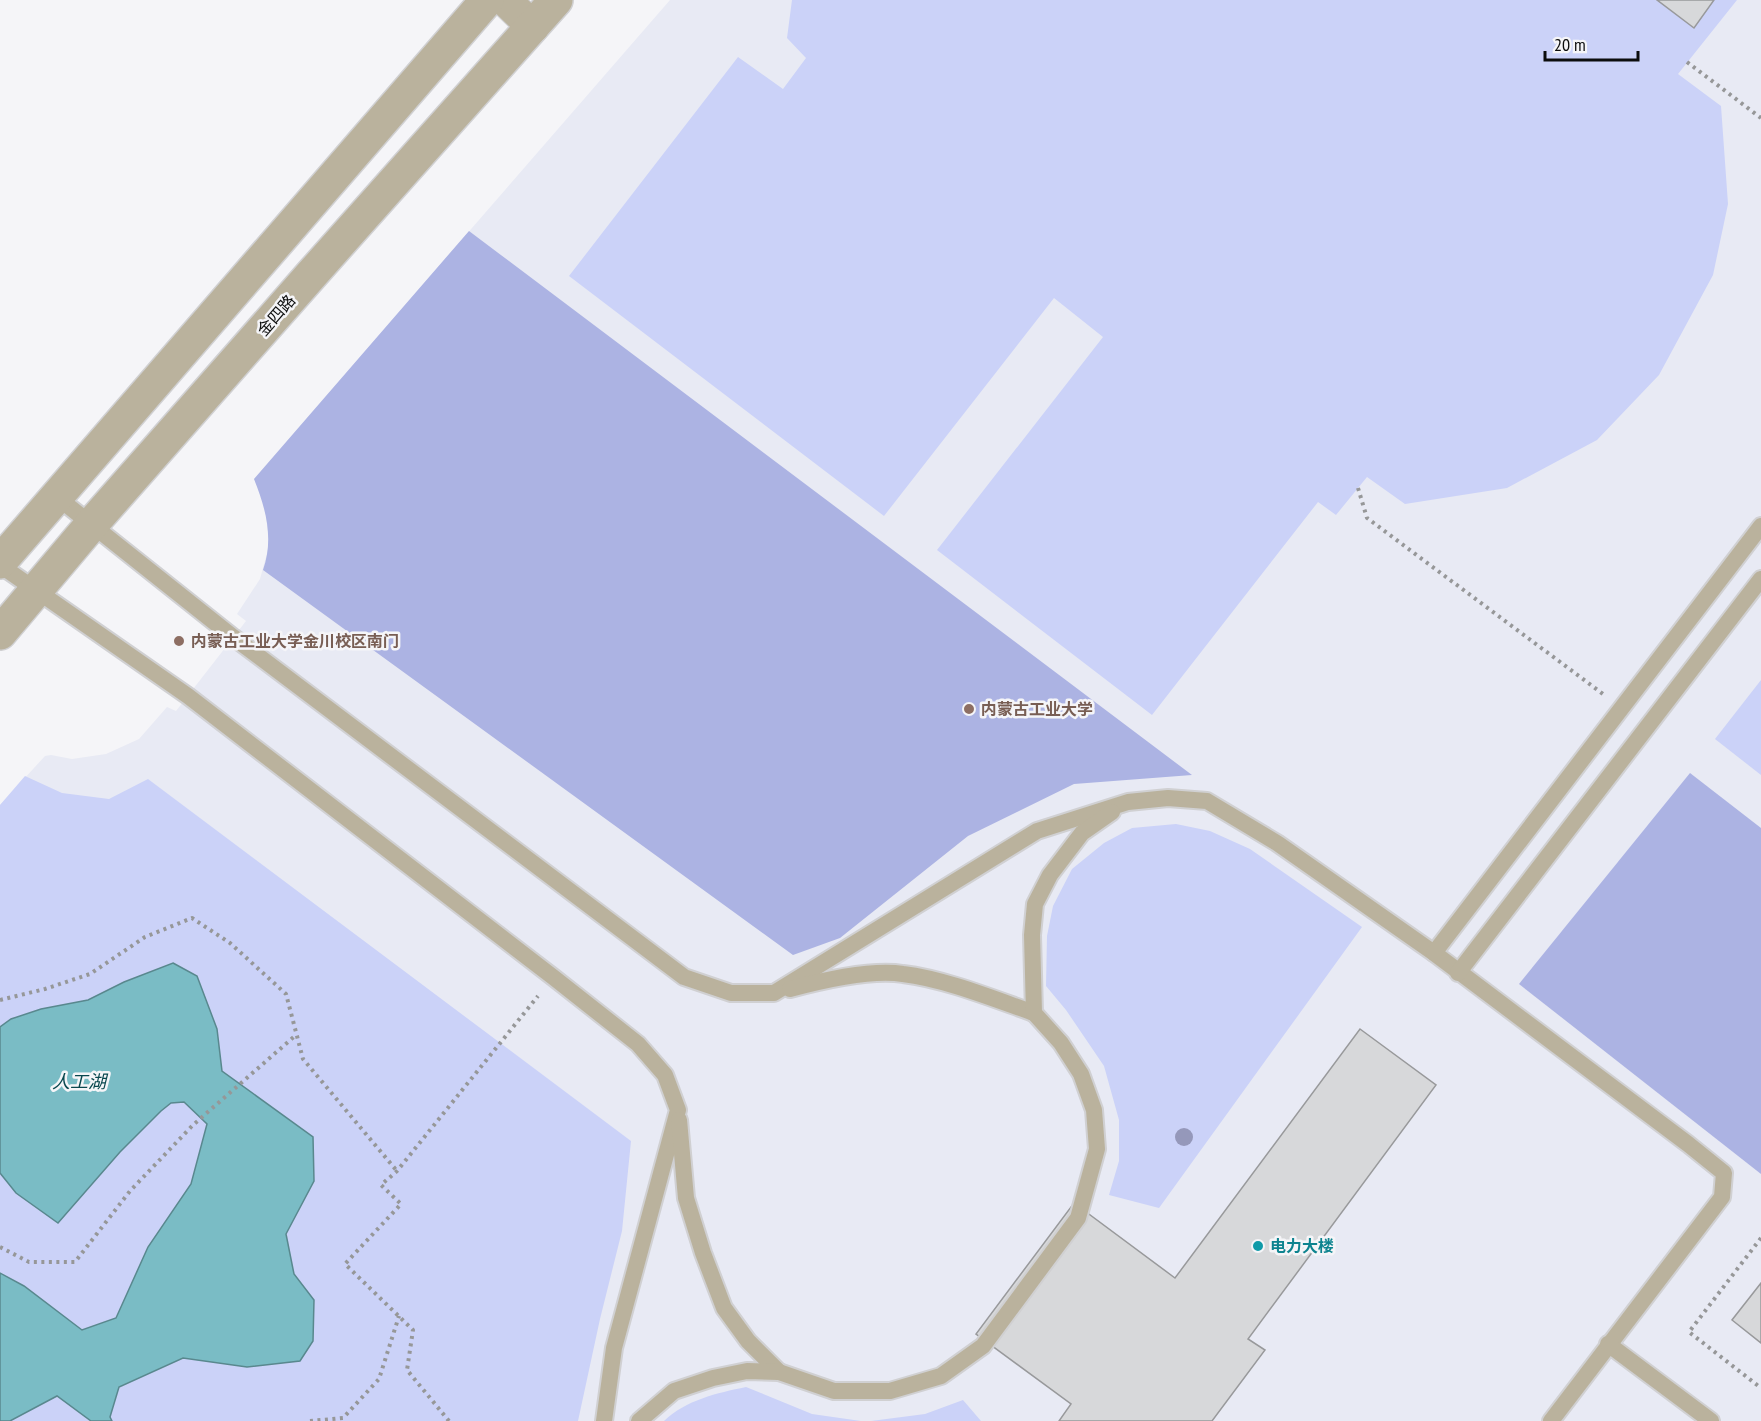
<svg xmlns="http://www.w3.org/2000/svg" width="1761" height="1421" viewBox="0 0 1761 1421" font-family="'PT Sans Narrow','Noto Sans SC',sans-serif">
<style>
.built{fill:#e8eaf4}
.green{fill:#cbd2f8}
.forest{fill:#acb3e3}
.water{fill:#7abcc5;stroke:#59888e;stroke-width:1.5}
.building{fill:#d7d8da;stroke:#98999b;stroke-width:1.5}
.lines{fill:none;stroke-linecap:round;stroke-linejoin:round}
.service-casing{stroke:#d0d0d2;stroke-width:20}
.minor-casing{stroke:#d0d0d2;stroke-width:34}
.tertiary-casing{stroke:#d0d0d2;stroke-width:36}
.path{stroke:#969798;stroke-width:4;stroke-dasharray:3 4.5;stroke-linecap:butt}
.service{stroke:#bab29d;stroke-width:16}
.minor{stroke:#bab29d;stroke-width:32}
.tertiary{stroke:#bab29d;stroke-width:33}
.tree{fill:#9598ba}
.education-dot{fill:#8d6e63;stroke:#f5f5f8;stroke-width:2}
.culture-dot{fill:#0f9aa8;stroke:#f5f5f8;stroke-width:2}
.labels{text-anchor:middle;stroke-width:5;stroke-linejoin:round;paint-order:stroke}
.street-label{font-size:16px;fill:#0c0d0d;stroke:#f5f5f8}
.education-label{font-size:16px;font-weight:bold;fill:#785e54;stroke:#f5f5f8;text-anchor:start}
.culture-label{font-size:16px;font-weight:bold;fill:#0d838f;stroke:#f5f5f8;text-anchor:start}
.water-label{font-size:18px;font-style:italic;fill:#09474e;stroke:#f5f5f8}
</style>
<rect width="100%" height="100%" fill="#f5f5f8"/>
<path class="built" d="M670,0H1761V1421H0V805L45,756L51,755L72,759L106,754L139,739L167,707L176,711L246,621L237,614L260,579L269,546L266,515L263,500L254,479Z"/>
<g class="green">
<path d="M792,0H1737L1678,74L1721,106L1728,204L1713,275L1659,375L1597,440L1507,488L1405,504L1367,477L1336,515L1318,502L1152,715L937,550L1103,337L1054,298L884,516L569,276L738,57L783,89L806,58L787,38Z"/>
<path d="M1761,680V775L1715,739Z"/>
<path d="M25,776L62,793L109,799L148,779L631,1141L622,1231L600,1319L578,1421H0V805Z"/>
<path d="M1176,824L1210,831L1250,849L1362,927L1159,1208L1109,1195L1119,1161V1120L1104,1066L1066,1010L1046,986L1047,936L1053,906L1072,869L1104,843L1132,828Z"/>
<path d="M746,1387L812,1414L861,1421H664C686,1400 717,1393 746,1387Z"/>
<path d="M963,1400L981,1421H871L925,1414Z"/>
</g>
<g class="forest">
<path d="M469,231L1192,775L1074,784L968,836L840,938L793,955L263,570C274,539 266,509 254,479Z"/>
<path d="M1690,773L1761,828V1174L1519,984Z"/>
</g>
<path class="water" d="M173,963L197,976L217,1029L222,1071L313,1137L314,1181L286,1234L294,1274L314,1300L313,1341L300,1361L247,1367L183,1358L119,1387L110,1417L112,1421H91L57,1396L10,1421H0V1273L24,1286L82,1330L116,1318L148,1247L191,1184L207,1124L184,1102L171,1103L161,1111L120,1152L58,1223L16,1193L0,1173V1027L11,1019L41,1009L88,1000L124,982Z"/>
<g class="building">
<path d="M1657,0H1714L1694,28Z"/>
<path d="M1360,1029L1436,1085L1248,1339L1265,1350L1212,1421H1059L1071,1404L976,1334L1074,1203L1175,1278Z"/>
<path d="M1761,1283V1343L1732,1320Z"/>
</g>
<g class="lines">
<g class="service-casing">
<g id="service">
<path d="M57,497L233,637L684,977L731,993H774L1037,831L1128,802L1168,798L1207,801L1277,843L1434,953L1688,1144L1724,1173L1722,1197L1551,1421"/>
<path d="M0,565L188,696L553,977L638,1044L665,1075L678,1110L614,1348L604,1421"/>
<path d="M1434,953L1761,526"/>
<path d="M1458,973L1761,579"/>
<path d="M790,989C820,981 872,969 903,974C945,979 994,999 1034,1013"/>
<path d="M679,1120L686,1198L703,1253L724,1308L748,1341L779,1372"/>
<path d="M1608,1344L1711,1421"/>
<path d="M639,1421L674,1391L713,1378L747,1371L779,1372L834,1391H890L941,1376L983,1346L1078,1218L1097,1149L1094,1110L1081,1074L1061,1043L1034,1013L1032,935L1035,904L1050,875L1082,833L1112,812"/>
</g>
</g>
<g class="minor-casing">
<path id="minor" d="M505,0L533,27"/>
</g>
<g class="tertiary-casing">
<g id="tertiary">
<path d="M0,562L487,0"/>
<path d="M0,633L91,525L312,274L556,0"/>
</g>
</g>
<g class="path">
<path d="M1687,62L1761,118"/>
<path d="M1358,488L1367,518L1603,694"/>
<path d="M0,1000L45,989L90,974L145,937L192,918L230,943L286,994L303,1059L397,1171"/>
<path d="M1761,1238L1689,1332L1761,1388"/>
<path d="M0,1247L29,1262H75L130,1191L193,1125L296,1035"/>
<path d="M310,1421L343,1418L379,1379L399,1316"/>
<path d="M449,1421L407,1370L413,1330L345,1264L401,1204L381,1185L397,1171L538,996"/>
</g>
<use href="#service" class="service"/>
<use href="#minor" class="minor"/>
<use href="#tertiary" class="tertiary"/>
</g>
<circle class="tree" cx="1184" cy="1137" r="9"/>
<g class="education-dot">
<circle cx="179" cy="641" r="6"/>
<circle cx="969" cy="709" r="6"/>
</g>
<circle class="culture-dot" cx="1258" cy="1246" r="6"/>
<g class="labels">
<g class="street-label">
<text transform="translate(276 315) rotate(-49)" y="6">金四路</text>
</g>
<g class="education-label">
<text x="191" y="647">内蒙古工业大学金川校区南门</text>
<text x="981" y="715">内蒙古工业大学</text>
</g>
<g class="culture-label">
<text x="1270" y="1252">电力大楼</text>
</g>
<g class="water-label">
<text x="79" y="1088">人工湖</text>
</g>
</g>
<path d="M1545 51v9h93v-9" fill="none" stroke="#0c0d0d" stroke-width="3"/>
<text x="1554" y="51" font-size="18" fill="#0c0d0d" stroke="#f5f5f8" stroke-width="4.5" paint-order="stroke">20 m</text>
</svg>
